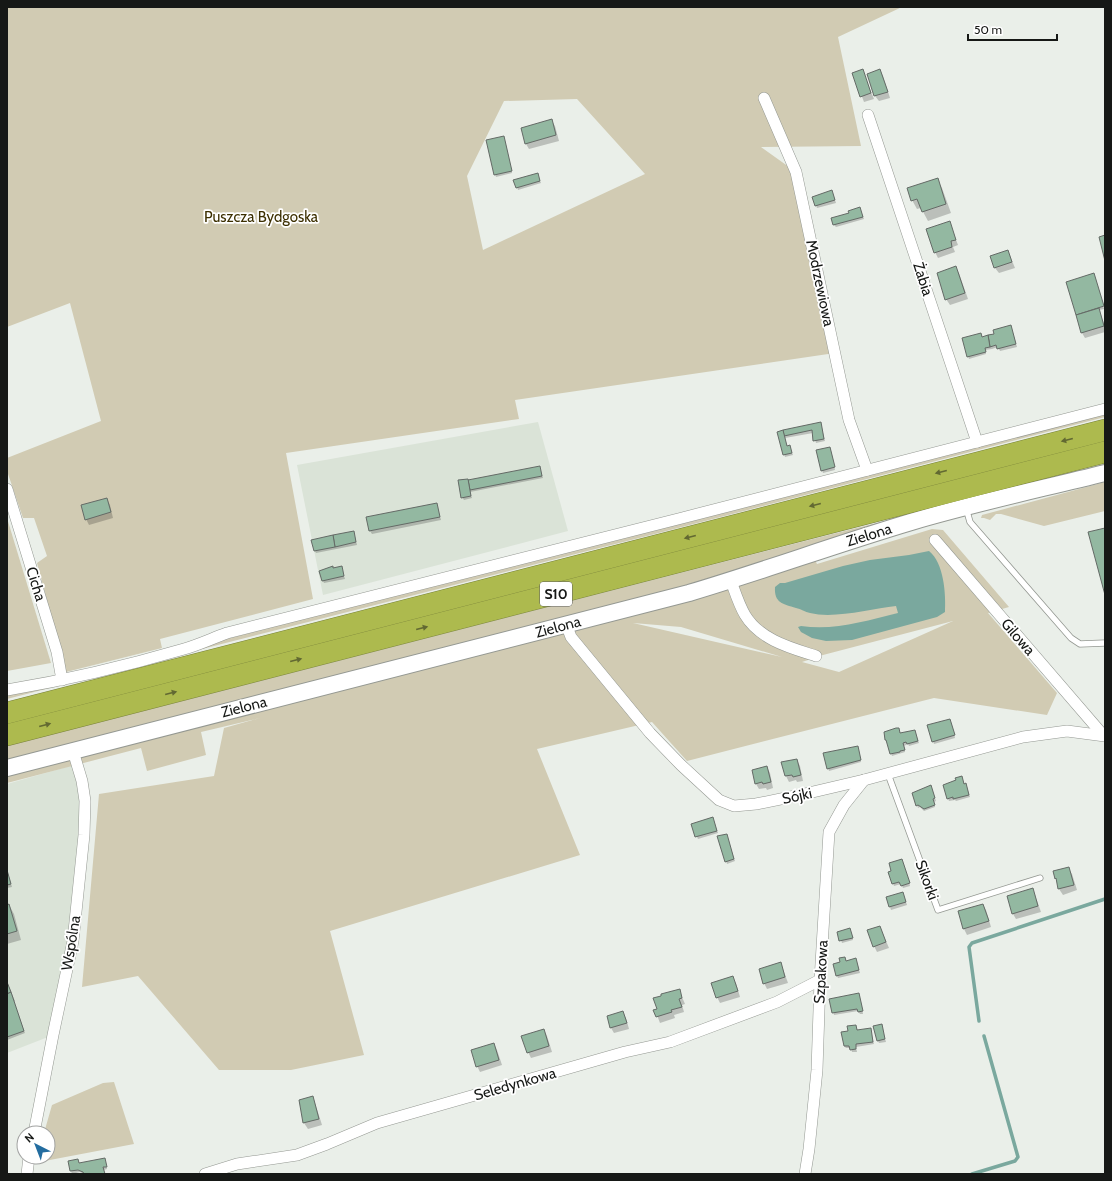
<svg xmlns="http://www.w3.org/2000/svg" width="1112" height="1181" viewBox="0 0 1112 1181" font-family="Cabin,sans-serif">
<style>
.built{fill:#dae3d7}
.green{fill:#d1cbb3;fill-rule:evenodd}
.water{fill:#7aa89e}
.shadow{fill:#0003}
.lines{fill:none;stroke-linecap:round;stroke-linejoin:round}
.stream{stroke:#7aa89e;stroke-width:3.5}
.building{fill:#93b8a1;stroke:#646a66}
.lane-casing{stroke:#949892;stroke-width:7}
.street-casing{stroke:#949892;stroke-width:12}
.secondary-casing{stroke:#949892;stroke-width:18}
.highway-casing{stroke:#78813a;stroke-width:22}
.lane{stroke:#fff;stroke-width:5.5}
.street{stroke:#fff;stroke-width:11}
.secondary{stroke:#fff;stroke-width:16}
.highway{stroke:#adba4e;stroke-width:21}
.oneway{fill:#626932}
.labels{text-anchor:middle;stroke-width:3.5;stroke-linejoin:round;paint-order:stroke}
.shield{fill:#fff;stroke:#5c5d5c;stroke-width:1}
.shield-label{font-size:14px;font-weight:bold;fill:#161816}
.park-label{font-size:15px;fill:#3c2f00;stroke:#fff}
.street-label{font-size:15px;fill:#161816;stroke:#fff}
</style>
<rect width="100%" height="100%" fill="#eaefe9"/>
<g class="built">
<path d="M538,422L568,531L323,595L297,465Z"/>
<path d="M77,764L82,781L73,941L48,1037L7,1053V784Z"/>
</g>
<g class="green">
<path d="M7,7H902L838,37L861,146L761,147L796,172L835,353L515,400L519,419L286,453L313,599L160,639L162,648L66,672L37,563L47,556L34,518H23L7,471V458L101,421L70,303L7,327ZM577,99L645,174L483,250L467,176L504,101Z"/>
<path d="M1105,412V417C952,456 800,497 647,536C434,590 220,644 7,699V695L54,684L445,582Z"/>
<path d="M1105,482V511L1044,526L1001,514H996L990,520L984,518H981L982,515Z"/>
<path d="M901,517L808,546L817,564L932,529L943,530L1009,607L988,613L1057,693L1047,715L934,698L687,761L652,722L537,749L580,855L330,931L364,1055L291,1070H219L138,976L82,987L99,794L214,776L224,728L260,718L201,732L206,755L147,771L141,748L7,783V745C305,671 603,591 901,517ZM953,621L839,672L802,662L823,655ZM633,623L681,627L782,657Z"/>
<path d="M7,518L51,663L7,671Z"/>
<path d="M114,1082L134,1144L34,1163L36,1157H48V1133H44L52,1105L103,1083Z"/>
</g>
<path class="water" d="M929,551C944,563 946,594 945,612L937,617L852,640L826,641L812,638L801,632L798,627L801,626C834,631 865,621 898,613L896,606C871,609 834,619 810,613C805,612 801,609 796,608C783,604 774,603 775,587L780,583H785L843,566L870,560L909,555Z"/>
<g class="shadow">
<path d="M862,70L874,99L864,102L853,73Z"/>
<path d="M880,70L883,76L890,98L879,101L875,96L868,74Z"/>
<path d="M551,120L555,126L559,141L529,149L526,144Z"/>
<path d="M505,140L512,173L496,177L495,174Z"/>
<path d="M537,174L541,183L518,190L515,181Z"/>
<path d="M937,179L942,188L951,213L928,221L921,208L917,209L912,200Z"/>
<path d="M833,194L836,203L817,208L813,197Z"/>
<path d="M861,211L864,219L836,227L834,225L832,219Z"/>
<path d="M949,222L958,245L953,247L955,252L938,258L935,252Z"/>
<path d="M1008,251L1015,268L999,273L995,268Z"/>
<path d="M956,268L959,273L968,299L950,305L946,299Z"/>
<path d="M1095,277L1104,309L1099,310L1105,326V332L1085,338L1082,333L1067,283Z"/>
<path d="M1011,326L1017,347L1000,351L998,347L992,349L985,350L986,354L969,359L968,356L981,334L982,338L995,335Z"/>
<path d="M821,424L825,441L816,443L813,433L785,438L787,447H790L793,455L785,457L778,432Z"/>
<path d="M831,451L835,470L823,473L822,470Z"/>
<path d="M540,468L543,478L470,492L472,498L464,500L462,497L468,481Z"/>
<path d="M107,499L110,505L113,518L89,525L86,519Z"/>
<path d="M437,505L441,520L372,534L370,531L368,518Z"/>
<path d="M354,532L357,545L316,553L315,551Z"/>
<path d="M341,567L345,579L324,583L323,581L329,568Z"/>
<path d="M951,722L955,738L934,744L933,741Z"/>
<path d="M898,729L901,734L915,731L919,743L909,746L908,744L904,746L905,752L892,756L891,753Z"/>
<path d="M858,750L861,762L829,771L828,768Z"/>
<path d="M797,760L800,766L803,781L797,782L796,780L789,782L786,776L783,763Z"/>
<path d="M767,767L770,773L773,788L767,790L766,788L759,789L756,784Z"/>
<path d="M962,778L965,785L966,784L967,787L970,797L956,801L955,800L949,801L948,799Z"/>
<path d="M932,789L936,801L934,802L935,807L924,811L920,807L918,808L917,805Z"/>
<path d="M714,821L718,833L698,839L692,825Z"/>
<path d="M727,837L735,861L727,864L726,861Z"/>
<path d="M903,863L910,886L903,888L901,884L894,886L889,873Z"/>
<path d="M1068,868L1072,874L1077,890L1063,895L1059,889L1058,881Z"/>
<path d="M7,870L12,887L7,888Z"/>
<path d="M1032,890L1035,895L1041,912L1016,919L1013,914L1008,897Z"/>
<path d="M904,896L907,905L891,910L887,898Z"/>
<path d="M9,905L14,914L21,940L7,944V906Z"/>
<path d="M983,905L986,910L991,927L967,935L964,929L959,912Z"/>
<path d="M880,927L889,948L877,952L874,946Z"/>
<path d="M838,932H851L853,940L842,943Z"/>
<path d="M845,958L846,962L856,959L860,973L838,978L837,976Z"/>
<path d="M780,963L783,969L788,983L767,989L764,983Z"/>
<path d="M733,978L736,983L740,997L720,1003L717,997Z"/>
<path d="M7,982L15,1001L14,1002L25,1033L7,1040Z"/>
<path d="M679,990L685,1004L682,1005L684,1012L674,1015L675,1018L660,1023L655,1010L658,1009Z"/>
<path d="M859,994L863,1014H860L858,1011L834,1015L830,1000Z"/>
<path d="M623,1013L626,1018L629,1029L614,1033L611,1028Z"/>
<path d="M881,1025L886,1042L879,1043L878,1041Z"/>
<path d="M856,1026L858,1031L870,1029L874,1044L856,1047L857,1052H852L851,1048H846L844,1046L849,1032Z"/>
<path d="M544,1030L547,1036L552,1052L531,1058L528,1052Z"/>
<path d="M494,1044L497,1050L502,1065L480,1072L477,1066Z"/>
<path d="M312,1097L315,1103L322,1125L308,1129L304,1123L300,1101Z"/>
<path d="M104,1159L107,1169L104,1170L105,1174H84L80,1172L72,1174L71,1171L69,1162L79,1164Z"/>
</g>
<g class="lines">
<g class="stream">
<path d="M979,1021L969,947L972,943L1105,899"/>
<path d="M972,1174L1015,1161L1018,1157L984,1036"/>
</g>
</g>
<g class="building">
<path d="M863,69L871,93L860,97L852,73Z"/>
<path d="M880,69L888,92L874,96L867,74Z"/>
<path d="M552,119L556,135L525,144L521,128Z"/>
<path d="M504,136L512,171L494,175L486,140Z"/>
<path d="M538,173L540,181L516,188L513,180Z"/>
<path d="M938,178L946,204L922,212L917,199L911,201L907,188Z"/>
<path d="M832,190L835,200L815,206L812,197Z"/>
<path d="M860,207L863,217L833,225L831,218L849,213L848,211Z"/>
<path d="M950,221L956,240L951,241L952,247L934,253L926,229Z"/>
<path d="M1105,235V261L1099,237Z"/>
<path d="M1008,250L1012,262L994,268L990,256Z"/>
<path d="M956,266L965,293L945,300L937,273Z"/>
<path d="M1094,273L1104,306L1076,315L1066,282Z"/>
<path d="M1099,308L1104,326L1081,333L1076,315Z"/>
<path d="M1011,325L1016,344L997,349L996,345L990,347L988,335L994,334L993,330Z"/>
<path d="M981,333L982,337L988,335L990,347L985,348L986,352L967,357L962,338Z"/>
<path d="M821,422L824,439L813,441L812,430L784,436L783,430Z"/>
<path d="M783,430L787,446L790,445L792,453L783,455L777,432Z"/>
<path d="M830,447L835,467L821,471L816,450Z"/>
<path d="M540,466L542,476L470,490L468,480Z"/>
<path d="M468,479L471,496L461,498L458,480Z"/>
<path d="M107,498L111,512L85,520L81,505Z"/>
<path d="M437,503L440,517L369,531L366,517Z"/>
<path d="M1105,528V595L1088,532Z"/>
<path d="M354,531L356,542L335,547L333,535Z"/>
<path d="M333,535L335,547L314,551L311,540Z"/>
<path d="M333,566V568L342,566L344,576L322,581L319,571Z"/>
<path d="M950,719L955,735L932,742L927,725Z"/>
<path d="M896,728H899L900,733L915,730L918,741L907,744L906,742L903,743L905,750L900,751V752L890,754L886,740H885L884,732Z"/>
<path d="M858,746L861,760L827,769L823,753Z"/>
<path d="M797,759L801,775L793,777L792,775L785,776L781,762Z"/>
<path d="M767,766L771,782L763,784L762,782L755,784L752,770Z"/>
<path d="M962,776L964,784L966,783L969,795L953,799V797L947,799L943,785L956,780L955,778Z"/>
<path d="M931,785L935,798L933,799L935,805L924,809L918,805L916,806L912,793Z"/>
<path d="M713,817L717,831L695,837L691,824Z"/>
<path d="M727,834L734,859L725,862L717,836Z"/>
<path d="M902,859L910,883L901,886L899,882L892,884L888,872L891,871L889,863Z"/>
<path d="M1069,867L1074,885L1058,889L1056,878L1055,879L1053,871Z"/>
<path d="M7,870L11,884L7,885Z"/>
<path d="M1033,888L1038,906L1012,914L1007,896Z"/>
<path d="M903,892L906,902L889,907L886,897Z"/>
<path d="M9,904L17,931L7,934V905Z"/>
<path d="M983,904L989,921L963,929L958,911Z"/>
<path d="M880,926L886,942L873,947L867,930Z"/>
<path d="M850,928L853,938L839,941L837,932Z"/>
<path d="M845,957L846,961L856,958L859,970L836,976L833,964L840,962L839,958Z"/>
<path d="M781,962L785,977L763,984L759,969Z"/>
<path d="M733,976L738,991L716,998L711,983Z"/>
<path d="M7,982L11,992L7,994Z"/>
<path d="M680,989L682,998L679,999L682,1007L671,1010L672,1012L656,1017L653,1010L657,1009L653,998L661,996V994Z"/>
<path d="M11,992L24,1031L7,1037V994Z"/>
<path d="M859,993L863,1011L858,1012L857,1009L832,1013L829,999Z"/>
<path d="M623,1011L627,1023L610,1028L607,1016Z"/>
<path d="M882,1024L885,1039L877,1041L873,1026Z"/>
<path d="M856,1025L857,1030L871,1028L873,1042L856,1044V1049L850,1050L849,1046H844L841,1032L848,1031L847,1026Z"/>
<path d="M544,1029L549,1046L527,1053L521,1036Z"/>
<path d="M494,1043L499,1060L476,1067L471,1050Z"/>
<path d="M313,1096L319,1119L303,1123L299,1100Z"/>
<path d="M105,1158L107,1167H103L105,1174H84L83,1172L78,1170L70,1171L68,1161L78,1159L79,1163Z"/>
</g>
<g class="lines">
<g class="lane-casing">
<g id="lane">
<path d="M966,508L970,522L1071,638L1080,644L1105,643"/>
<path d="M888,774L938,910L1040,878"/>
</g>
</g>
<g class="street-casing">
<g id="street">
<path d="M764,98L796,172L849,420L867,470"/>
<path d="M868,115L977,442"/>
<path d="M7,489L57,652L62,680"/>
<path d="M935,540L1103,735"/>
<path d="M731,581C735,592 739,605 745,615C760,640 791,648 816,656"/>
<path d="M566,624L571,637L650,733L681,765L719,800L734,806L756,804L800,795L864,780L1023,737L1067,731L1105,736"/>
<path d="M7,690C67,680 126,666 184,649C198,645 213,638 227,633L682,518L1105,409"/>
<path d="M34,1133L53,1035L73,941L84,835L85,801L82,781L73,751"/>
<path d="M27,1174L29,1157"/>
<path d="M205,1174L237,1164L297,1155L327,1144L377,1123L625,1052L670,1042L777,1002L820,980"/>
<path d="M805,1174L809,1149L817,1070L820,980L829,832L844,805L864,780"/>
</g>
</g>
<g class="secondary-casing">
<path id="secondary" d="M7,768L689,593C763,571 837,544 911,522C975,503 1041,489 1105,473"/>
</g>
<g class="highway-casing">
<g id="highway">
<path d="M7,713L1105,430"/>
<path d="M7,735L1105,452"/>
</g>
</g>
<use href="#lane" class="lane"/>
<use href="#street" class="street"/>
<use href="#secondary" class="secondary"/>
<use href="#highway" class="highway"/>
</g>
<defs><path id="oneway-solid" d="M-6-.8H1V-3.2L6.5 0L1 3.2V.8H-6Z"/></defs>
<g class="oneway">
<use href="#oneway-solid" transform="translate(1067 440) rotate(166)"/>
<use href="#oneway-solid" transform="translate(941 472) rotate(166)"/>
<use href="#oneway-solid" transform="translate(815 505) rotate(166)"/>
<use href="#oneway-solid" transform="translate(690 537) rotate(166)"/>
<use href="#oneway-solid" transform="translate(422 628) rotate(-14)"/>
<use href="#oneway-solid" transform="translate(296 660) rotate(-14)"/>
<use href="#oneway-solid" transform="translate(171 693) rotate(-14)"/>
<use href="#oneway-solid" transform="translate(45 725) rotate(-15)"/>
</g>
<g class="labels">
<rect class="shield" x="540" y="582" width="32" height="24" rx="3"/>
<g class="shield-label">
<text x="556" y="599">S10</text>
</g>
<g class="park-label">
<text x="261" y="222">Puszcza Bydgoska</text>
</g>
<g class="street-label">
<text transform="translate(923 279) rotate(72)" y="5">Żabia</text>
<text transform="translate(820 283) rotate(78)" y="5">Modrzewiowa</text>
<text transform="translate(869 535) rotate(-17)" y="5">Zielona</text>
<text transform="translate(36 584) rotate(73)" y="5">Cicha</text>
<text transform="translate(558 627) rotate(-15)" y="5">Zielona</text>
<text transform="translate(1018 637) rotate(49)" y="5">Gilowa</text>
<text transform="translate(244 707) rotate(-14)" y="5">Zielona</text>
<text transform="translate(797 796) rotate(-12)" y="5">Sójki</text>
<text transform="translate(927 880) rotate(70)" y="5">Sikorki</text>
<text transform="translate(71 943) rotate(-81)" y="5">Wspólna</text>
<text transform="translate(821 972) rotate(-87)" y="5">Szpakowa</text>
<text transform="translate(515 1084) rotate(-16)" y="5">Seledynkowa</text>
</g>
</g>
<rect width="1112" height="1181" fill="none" stroke="#161816" stroke-width="16"/>
<g transform="translate(36 1145) rotate(318)"><circle r="19" fill="#ffffff" stroke="#a2a3a2"/>
<path d="M0-3L7 15L0 10L-7 15Z" fill="#236da0"/>
<text y="-6" font-size="11" font-weight="bold" text-anchor="middle" fill="#161816">N</text>
</g>
<path d="M968 34v6h89v-6" fill="none" stroke="#161816" stroke-width="2"/>
<text x="974" y="34" font-size="12" fill="#161816" stroke="#ffffff" stroke-width="3" paint-order="stroke">50 m</text>
</svg>
